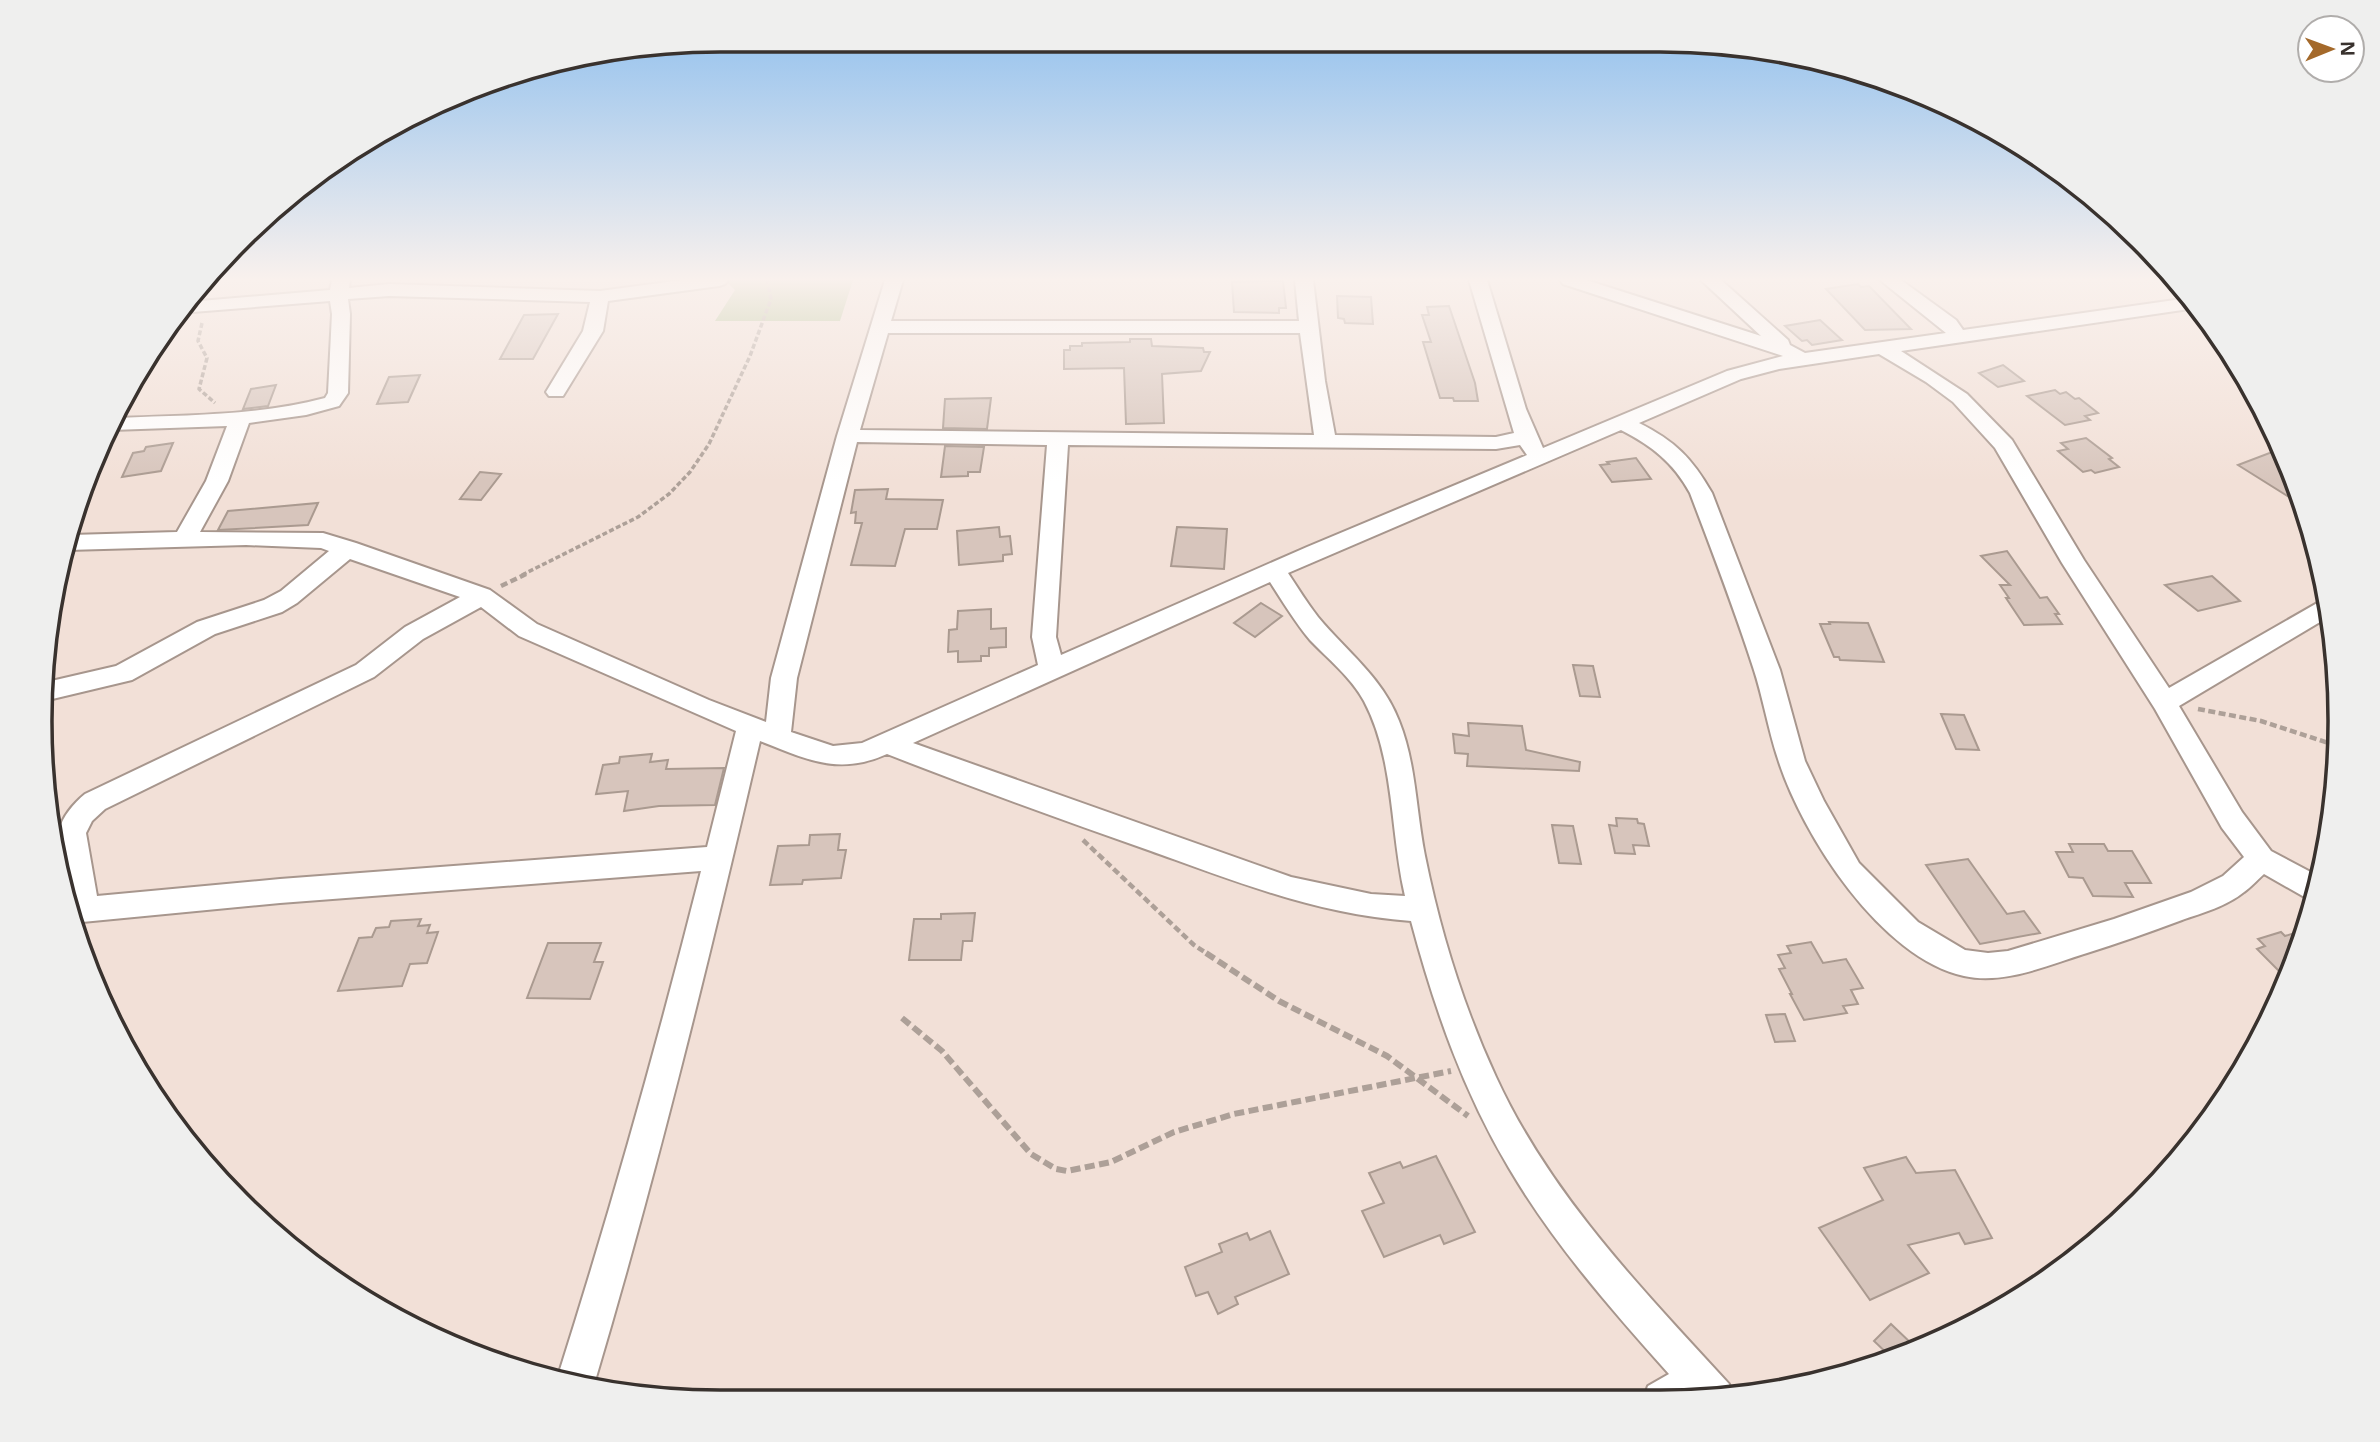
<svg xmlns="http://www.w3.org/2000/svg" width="2380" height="1442" viewBox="0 0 2380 1442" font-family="'Open Sans',sans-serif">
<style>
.green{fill:#aabe89}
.building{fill:#d7c5bc;stroke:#aa9a90;stroke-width:2}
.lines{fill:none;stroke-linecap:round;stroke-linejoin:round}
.minor-casing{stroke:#a7968d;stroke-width:4}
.path-far2{stroke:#ada098;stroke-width:3.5;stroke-dasharray:5 2.5;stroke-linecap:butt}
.path-far1{stroke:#ada098;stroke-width:4.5;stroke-dasharray:7 3.5;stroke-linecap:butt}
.path{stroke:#ada098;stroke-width:6;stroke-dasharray:10 4.5;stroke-linecap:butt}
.minor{fill:#fff;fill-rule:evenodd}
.rim{fill:none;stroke:#39322e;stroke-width:3.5}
</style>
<rect width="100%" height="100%" fill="#f2e0d7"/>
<path class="green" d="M725,280H853L840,321H715L735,290Z"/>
<g class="building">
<path d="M1283,281L1286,308H1279V313L1234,312L1232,282Z"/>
<path d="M1858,284L1861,287L1869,286L1911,329L1865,330L1826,289Z"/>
<path d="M1337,296L1371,297L1373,324L1345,323L1344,319L1338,318Z"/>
<path d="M1449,306L1475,383L1478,401H1454L1453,398H1440L1423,342H1431L1422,315H1429L1427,307Z"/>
<path d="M558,314L533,359H500L524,315Z"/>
<path d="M1820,320L1842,340L1812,345L1807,340L1802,341L1785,326Z"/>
<path d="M1130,339H1151L1152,346L1203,348L1204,352H1210L1201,371L1162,374L1164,423L1126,424L1124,368L1064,369V350H1070V346H1082V343L1130,342Z"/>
<path d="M2003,365L2024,381L1998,387L1979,373Z"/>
<path d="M420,375L408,402L377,404L389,377Z"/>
<path d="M276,385L268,406L243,409L251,389Z"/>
<path d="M2055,390L2060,394L2066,392L2075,399L2079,398L2098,413L2085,416L2090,420L2065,425L2027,396Z"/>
<path d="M991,398L987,429L943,428L945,399Z"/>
<path d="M2086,438L2112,458L2109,459L2119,467L2095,473L2091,470L2083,472L2058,451L2068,449L2061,443Z"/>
<path d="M173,443L161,471L122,477L133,453L144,451L146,447Z"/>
<path d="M945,446L984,447L980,472H968V476L941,477Z"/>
<path d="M2280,449L2303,502L2305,507L2238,465Z"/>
<path d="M1636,458L1651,479L1612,482L1600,465L1609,464L1607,462Z"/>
<path d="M480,472L501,474L481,500L460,499Z"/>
<path d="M888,489L886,499L943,500L937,529H905L895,566L851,565L862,523H855L856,512L851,513L855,490Z"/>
<path d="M318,503L308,525L218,530L228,511Z"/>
<path d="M999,527L1000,537L1010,536L1012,554L1003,555V561L959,565L957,531Z"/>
<path d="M1177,527L1227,529L1224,569L1171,566Z"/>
<path d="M2007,551L2040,598L2047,597L2059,614H2055L2062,624L2024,625L2006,598H2009L2000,585H2010L1981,556Z"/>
<path d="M2212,576L2240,601L2198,611L2165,585Z"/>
<path d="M1261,603L1282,616L1255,637L1234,623Z"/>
<path d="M991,609V629L1006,628V647L989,648V656H981V661L958,662V651L948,652L949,630L957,629L958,611Z"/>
<path d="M1829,622L1868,623L1884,662L1840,660L1839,657H1834L1820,624H1830Z"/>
<path d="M1573,665L1593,666L1600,697L1580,696Z"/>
<path d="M1941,714L1964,715L1979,750L1956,749Z"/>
<path d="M1468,723L1522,726L1526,750L1580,762L1579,771L1467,766L1468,754L1455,753L1453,734L1469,736Z"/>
<path d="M652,754L650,762L668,760L666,769L724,768L715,805L659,806L624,811L628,791L596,794L603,765L619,763L620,757Z"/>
<path d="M1616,818L1637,819L1638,823L1644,824L1649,846L1633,845L1635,854L1615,853L1609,825L1617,826Z"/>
<path d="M1552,825L1573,826L1581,864L1559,863Z"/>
<path d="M840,834L838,850H846L841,878L803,880L802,884L770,885L778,846L809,845L810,835Z"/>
<path d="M2069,844H2104L2108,851H2132L2151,883H2125L2133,897L2093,896L2083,878L2069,877L2056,852H2073Z"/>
<path d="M1968,859L2007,914L2024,911L2040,933L1980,944L1926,865Z"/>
<path d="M975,913L972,941H963L961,960H909L914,919H941V914Z"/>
<path d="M421,919L418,926L430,925L427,933L438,932L427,963L410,964L402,986L338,991L359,938L372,937L376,928L389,927L391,921Z"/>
<path d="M2304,930L2290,967L2279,971L2257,949L2265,946L2258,939L2281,932L2285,936Z"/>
<path d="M1811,942L1823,963L1846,959L1863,988L1851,990L1858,1004L1843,1006L1847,1013L1804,1020L1790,994H1792L1779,969L1785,968L1778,955L1791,953L1787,946Z"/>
<path d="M548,943H601L594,962H603L590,999L527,998Z"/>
<path d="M1785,1014L1795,1041L1775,1042L1766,1015Z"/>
<path d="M1436,1156L1475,1232L1444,1244L1440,1235L1384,1257L1362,1211L1384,1203L1369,1173L1400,1162L1403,1168Z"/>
<path d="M1906,1157L1916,1173L1955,1170L1992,1238L1965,1244L1959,1233L1908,1245L1929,1273L1870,1300L1819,1228L1883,1200L1864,1168Z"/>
<path d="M1270,1231L1289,1274L1235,1297L1238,1304L1218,1314L1208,1292L1196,1296L1185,1267L1222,1252L1219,1244L1247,1233L1250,1240Z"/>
<path d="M1891,1324L1913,1345L1905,1353L1893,1359L1874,1341Z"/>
</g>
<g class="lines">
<g class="minor-casing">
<path id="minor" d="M332,280H350L349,288L389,284L600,291L682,280H728L725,284L719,286L608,301L603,331L563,396H549L546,392L583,331L590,302L389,296L348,299L350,314L348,393L339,406L306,415L249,423L228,481L200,532L323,533L356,543L490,590L537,624L709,700L766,722L771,678L837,436L885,280H903L891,321H1299L1295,280H1313L1325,381L1335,435L1496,437L1514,433L1469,280H1487L1526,409L1543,448L1727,371L1783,356L1563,284L1560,280H1586L1761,336L1701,280H1721L1788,340L1790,345L1805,353L1946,333L1880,280H1901L1956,320L1963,330L2189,298L2196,308L1901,351L1967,394L2012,440L2084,560L2169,688L2326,598L2330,616L2179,706L2242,812L2271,851L2320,877L2315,901L2308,899L2264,874C2257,880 2251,887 2244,892C2227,906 2202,913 2182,920C2150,932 2119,943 2087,953C2048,965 2005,985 1964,976C1881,958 1802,835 1778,759C1768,729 1763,697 1753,667C1734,608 1712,551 1690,493C1673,462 1652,446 1621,430L1288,573C1298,588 1307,603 1318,617C1347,652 1382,677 1399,721C1416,763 1416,811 1425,856C1440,931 1464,1008 1496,1077C1550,1195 1643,1290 1729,1384L1733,1395L1704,1400H1643L1648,1386L1669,1374C1611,1309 1553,1243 1509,1168C1463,1091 1434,1007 1411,921C1320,915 1237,882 1151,851C1063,820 974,788 887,754C838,776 806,759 760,741C710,956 658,1169 595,1381L593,1385L558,1376C611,1209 658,1041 701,871L280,903L72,923C69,908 55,843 59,830C63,816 74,803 85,794L356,665L405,627L460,597L350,559L297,603L282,612L215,634L132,680L44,701L47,682L116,666L197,622L264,600L281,591L329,551L321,548L246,545L68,550L71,535L177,532L206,481L227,426L112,430L118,418C187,415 258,416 325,398L328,393L332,314L330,301L180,313L188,302L330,290ZM888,333H1300L1314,435L860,430ZM1879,354L1926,382L1953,402L1995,448L2062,563L2155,709L2222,828L2244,857L2223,876L2191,892L2114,919L2008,951L1988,953L1965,950L1918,922L1859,863L1824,801L1805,761L1780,670L1712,493C1692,458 1675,441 1639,423L1741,379L1779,369ZM857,442L1047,445L1032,637L1038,665L862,743L833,746L791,732L797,678ZM1068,445L1496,449L1520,445L1527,455L1307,547L1061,655L1056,637ZM1270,582C1283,602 1295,622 1310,640C1328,659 1351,677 1364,701C1395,759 1390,833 1405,896L1371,894L1291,877L913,743ZM481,607L519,636L736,731L707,847L280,879L97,896L86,833L92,821L105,809L374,677L423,639Z"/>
</g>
<g class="path-far2">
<path d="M202,323L198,341L207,358L199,389L215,403"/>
<path d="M522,575L638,517L669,494L690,472L709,444L750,356L771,299L767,280"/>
</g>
<g class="path-far1">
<path d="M501,586L526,574"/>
<path d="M2198,709L2261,721L2338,746"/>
<path d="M1083,840L1194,945L1209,955"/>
</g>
<g class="path">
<path d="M1206,953L1279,1001L1387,1056L1468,1116"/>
<path d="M902,1018L942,1051L1031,1154L1056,1169L1067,1171L1111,1162L1174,1132L1234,1114L1451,1071"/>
</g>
<use href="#minor" class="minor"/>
</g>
<linearGradient id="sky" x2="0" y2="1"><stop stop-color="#8cbeee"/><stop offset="0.58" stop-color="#f9f1ed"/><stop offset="1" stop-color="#f9f1ed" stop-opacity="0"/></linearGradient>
<rect width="2380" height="482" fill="url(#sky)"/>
<path d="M0 0H2380V1442H0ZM720 52H1660A668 668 0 0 1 2328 720V722A668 668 0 0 1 1660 1390H720A668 668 0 0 1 52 722V720A668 668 0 0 1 720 52Z" fill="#efefee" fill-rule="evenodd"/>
<path class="rim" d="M720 52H1660A668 668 0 0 1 2328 720V722A668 668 0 0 1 1660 1390H720A668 668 0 0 1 52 722V720A668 668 0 0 1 720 52Z"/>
<g transform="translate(2331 49) rotate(89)"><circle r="33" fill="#ffffff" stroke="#b0adab" stroke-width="2"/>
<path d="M0-5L12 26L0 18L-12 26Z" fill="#a4692a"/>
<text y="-10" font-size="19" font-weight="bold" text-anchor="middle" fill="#39322e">N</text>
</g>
</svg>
